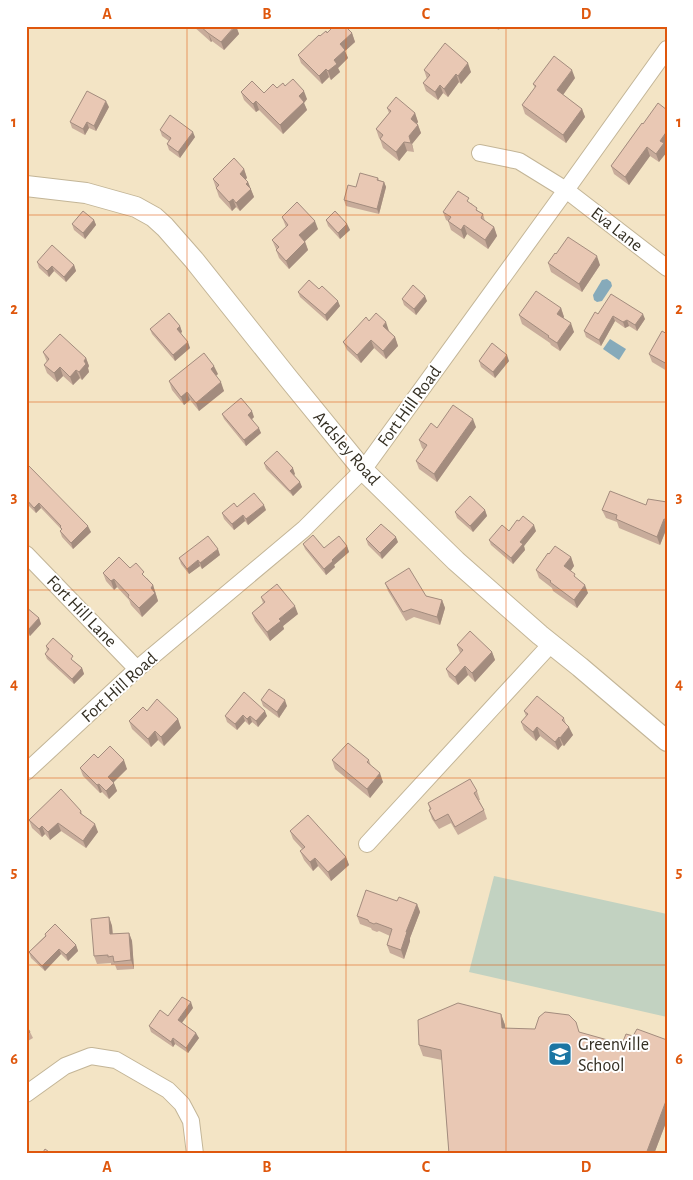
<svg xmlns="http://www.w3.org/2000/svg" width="693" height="1180" viewBox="0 0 693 1180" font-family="'Alegreya Sans',sans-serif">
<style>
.green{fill:#c2d2c1}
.water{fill:#86aaba}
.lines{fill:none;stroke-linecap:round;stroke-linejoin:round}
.minor-casing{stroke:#c3b597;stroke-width:18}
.major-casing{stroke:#c3b597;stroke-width:22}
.minor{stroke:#fff;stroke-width:16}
.major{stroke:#fff;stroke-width:20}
.wall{fill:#c8ac9b}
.shaded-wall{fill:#a38c7e}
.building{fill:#e9c8b4;stroke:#a38c7e}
.grid{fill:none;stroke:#df570d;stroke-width:1;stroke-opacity:0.55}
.labels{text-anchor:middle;stroke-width:4;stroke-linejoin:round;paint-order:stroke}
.street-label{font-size:18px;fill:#342f23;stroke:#fff}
.poi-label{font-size:18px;fill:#342f23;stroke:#fff;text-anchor:start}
.neatline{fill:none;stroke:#df570d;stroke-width:2}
.grid-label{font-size:16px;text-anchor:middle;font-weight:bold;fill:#df570d}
</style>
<rect width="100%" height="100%" fill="#f3e4c5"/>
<path class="green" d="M494,876L667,914V1017L469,972Z"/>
<g class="water">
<path d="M607,279L611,282L612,286L602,301L597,302L594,300L593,295L602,280Z"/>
<path d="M610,339L626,349L619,360L603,349Z"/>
</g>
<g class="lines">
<g class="minor-casing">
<g id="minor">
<path d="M480,153L519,161L566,190L667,268"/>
<path d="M26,554L137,669"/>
<path d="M26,772L137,669L304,529L363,470L566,190L667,49"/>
<path d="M367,844L551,644"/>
<path d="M26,1094L65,1066L91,1056L116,1060L168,1090L182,1104L191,1121L195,1154"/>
</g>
</g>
<g class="major-casing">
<path id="major" d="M26,186L86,193L136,207L154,217L165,227L194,260L288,378L363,470L456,561L540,635L580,667L667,741"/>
</g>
<use href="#minor" class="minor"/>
<use href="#major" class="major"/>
</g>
<g class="wall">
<path d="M193,26H236L239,34L224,50L212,41L211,42Z"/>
<path d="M491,26H500L499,30Z"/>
<path d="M605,26H615L614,29Z"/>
<path d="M327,33H352L355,42L345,51L348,58L338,68L340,72L331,80L329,77L322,84L301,63L298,55L320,36Z"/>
<path d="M424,70L471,72L461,84L459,82L448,97L443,93L438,100L426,91L423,83L427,79Z"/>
<path d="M575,78L563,95L582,109L585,117L566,143L525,114L522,105L535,88L533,84Z"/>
<path d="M285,86L307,99L304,103L307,110L283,134L259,110L256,112L244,100L241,92L264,93Z"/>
<path d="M109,107L96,131L89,128L85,135L72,128L70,122Z"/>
<path d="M387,108L415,113L418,122L417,124L418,125L421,133L412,144L414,152L407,151L399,161L383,148L380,139L379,138L376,129L389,113Z"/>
<path d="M642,123L665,146L659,162L650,156L629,185L614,174L611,166Z"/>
<path d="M160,130L195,137L180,158L169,150L167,144L169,141L162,136Z"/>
<path d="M244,169L247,178L245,179L248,182L254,197L240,211L236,207L232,211L219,197L213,179Z"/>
<path d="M378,178L379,180L384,182L386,187L379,214L346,206L344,200L356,187Z"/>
<path d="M471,203L478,211L483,214L485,221L494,227L497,236L488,249L467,234L464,239L451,230L448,221L446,220L443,212Z"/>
<path d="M282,217L318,229L305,241L308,250L289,269L279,258L276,250V249L272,240L286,227Z"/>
<path d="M94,220L96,225L85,239L74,230L72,224Z"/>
<path d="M326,220L347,224L350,230L340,239L328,226Z"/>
<path d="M556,254L600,265L582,292L551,272L548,263Z"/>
<path d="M37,262L74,265L76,271L66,282L54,271L49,277L39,268Z"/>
<path d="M319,289L340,306L327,321L300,297L298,292Z"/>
<path d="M402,299L427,301L416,315L404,305Z"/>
<path d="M561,308L564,317L563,318L574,332L560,351L551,345L550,343L522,324L519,315Z"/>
<path d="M598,314L645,319L637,331L629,326L625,328L615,321L601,346L586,337L584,331Z"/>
<path d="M369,321L389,331L395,337L398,346L386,359L374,348L361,363L347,350L343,342Z"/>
<path d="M180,326L182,332L181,333L190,348L175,361L152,334L150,329Z"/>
<path d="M667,334V371L652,362L649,354Z"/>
<path d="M43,352L86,358L89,366L88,368L89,372L82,380L80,378L73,385L63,376L57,382L47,373L44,365L47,362Z"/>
<path d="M479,361H509L495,378L481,367Z"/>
<path d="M218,374L216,376L224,391L199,411L190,400L184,405L172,390L169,381Z"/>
<path d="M222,414L254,417L252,419L261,433L246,446L224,419Z"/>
<path d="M476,427L437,482L419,469L416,461L424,450L422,448L419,440L437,428Z"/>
<path d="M264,463L295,474L294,475L302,487L293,496L266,469Z"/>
<path d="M26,467L91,532L73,549L62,537L60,531L61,530V529L41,508L36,513L26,503Z"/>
<path d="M667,502V528L660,545L619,528L617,522L606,518L602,510L646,505Z"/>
<path d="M237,507L266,510L248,525L245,521L234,530L224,519L222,513Z"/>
<path d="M485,510L487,516L473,532L457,518L455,512Z"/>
<path d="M509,531H536L524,546L525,550L513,564L491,545L489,540Z"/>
<path d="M366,539L398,542L382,559L368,545Z"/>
<path d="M303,544L324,548L347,546L349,552L334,565L335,567L326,575L305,549Z"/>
<path d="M549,554L571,557L574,566L570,571L588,593L577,608L553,591L552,588L539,578L536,570Z"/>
<path d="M220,555L202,569L200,566L189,574L181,564L179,558Z"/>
<path d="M103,573L147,578L153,585L158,601L142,617L131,605L129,600L117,587L114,590L106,581Z"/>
<path d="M385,583L426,596L442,600L445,608L440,625L414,617L406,621L388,591Z"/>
<path d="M261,597L298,614L283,626L284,629L270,641L255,621L252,613L263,603Z"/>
<path d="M26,607L39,618L41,624L30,636L26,633Z"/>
<path d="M457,645L492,652L495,660L475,682L468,675L458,685L449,677L446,669L460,653Z"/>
<path d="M46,646L75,662L82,668L84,674L74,684L47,659L45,654L47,651Z"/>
<path d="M244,692L267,716L258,727L252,722L249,725L245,721L237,730L227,722L225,716Z"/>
<path d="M261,700L287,706L279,718L263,706Z"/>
<path d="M524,711L564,718L566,724L573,735L564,746L562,745L558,750L540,736L536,741L524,730L521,722L526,716Z"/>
<path d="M178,719L181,728L164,746L158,740L151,747L132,729L129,721Z"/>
<path d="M98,758L127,769L113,782L117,791L109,799L102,792L100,793L83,776L80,768Z"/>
<path d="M332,760H369L371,766L383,782L370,798L335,769Z"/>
<path d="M477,791L480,800H479L484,810L487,819L458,835L451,823L439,829L432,819L429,810H430L428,803Z"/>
<path d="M81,811L82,814L98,832L86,848L61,831L50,840L45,834L42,837L32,828L29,820Z"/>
<path d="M290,831L346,857L349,865L331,881L318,866L313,871L304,860L300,851L303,850L293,839Z"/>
<path d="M397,901L417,904L420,912L410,938V941L404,959L390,953L387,945L390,936L379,931L377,932L372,930L371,928L360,924L357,916Z"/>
<path d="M109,917L112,926L113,934L129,933L132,941L134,969L117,970L115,965H111V963L97,964L94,956Z"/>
<path d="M45,934L76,945L78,951L68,961L61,954L45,971L31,958L29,952L45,936Z"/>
<path d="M193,1008L182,1023L199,1038L188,1053L175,1044L173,1047L151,1032L149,1026L168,1016Z"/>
<path d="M501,1014L505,1025V1028L580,1033L622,1044L633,1036L667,1040V1120L654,1154H449L442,1060L423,1056L419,1045Z"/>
<path d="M26,1025L30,1032L33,1038L26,1042Z"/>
</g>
<g class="shaded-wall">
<path d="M236,26L239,34L224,50L221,42Z"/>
<path d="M208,33L212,41L211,42Z"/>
<path d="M352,33L355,42L345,51L348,58L338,68L340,72L331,80L328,71L334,60L340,44Z"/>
<path d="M468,63L471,72L461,84L458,76Z"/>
<path d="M326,69L329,77L322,84L319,76Z"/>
<path d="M572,70L575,78L560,99L557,90Z"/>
<path d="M456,74L459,82L448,97L444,89Z"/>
<path d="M440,85L443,93L438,100L435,92Z"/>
<path d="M304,91L307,99L304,103L307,110L283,134L280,125L299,96Z"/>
<path d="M106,101L109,107L96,131L94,126Z"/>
<path d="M256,101L259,110L256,112L253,104Z"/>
<path d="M582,109L585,117L566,143L563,135Z"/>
<path d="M415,113L418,122L414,127L411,119Z"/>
<path d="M87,122L89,128L85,135L83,129Z"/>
<path d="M418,125L421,133L412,144L414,152L409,136Z"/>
<path d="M667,131V143L665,146L667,152L659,162L656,154L660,141Z"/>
<path d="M193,132L195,137L180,158L178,152Z"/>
<path d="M404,142L407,151L399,161L396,152Z"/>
<path d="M647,147L650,156L629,185L625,177Z"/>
<path d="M244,169L247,178L243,182L240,174Z"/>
<path d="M248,182L254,197L240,211L236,203L246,184Z"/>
<path d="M384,182L386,187L379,214L377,209Z"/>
<path d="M233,199L236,207L232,211L229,202Z"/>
<path d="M94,220L96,225L85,239L83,233Z"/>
<path d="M315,221L318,229L302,244L299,235Z"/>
<path d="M347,224L350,230L340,239L338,233Z"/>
<path d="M464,225L467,234L464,239L461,230Z"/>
<path d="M494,227L497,236L488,249L485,240Z"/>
<path d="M305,242L308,250L289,269L286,261Z"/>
<path d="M597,256L600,265L582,292L579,284Z"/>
<path d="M74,265L76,271L66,282L64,277Z"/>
<path d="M52,266L54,271L49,277L47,271Z"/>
<path d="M425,296L427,301L416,315L414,309Z"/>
<path d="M338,301L340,306L327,321L325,315Z"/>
<path d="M561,308L564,317L560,323L557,314Z"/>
<path d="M643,314L645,319L637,331L635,325Z"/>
<path d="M613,316L615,321L601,346L599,340Z"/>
<path d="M627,320L629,326L625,328L623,322Z"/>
<path d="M386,322L389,331L386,334L383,326Z"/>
<path d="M571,323L574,332L560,351L557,343Z"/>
<path d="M180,326L182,332L179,334L177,329Z"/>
<path d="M395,337L398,346L386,359L383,351Z"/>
<path d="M371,340L374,348L361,363L357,355Z"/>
<path d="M188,342L190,348L175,361L173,355Z"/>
<path d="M507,355L509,361L495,378L493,372Z"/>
<path d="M86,358L89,366L88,368L89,372L82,380L79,372L84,361Z"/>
<path d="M214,366L218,374L214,377L211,369Z"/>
<path d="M60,367L63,376L57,382L54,373Z"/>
<path d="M76,370L80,378L73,385L70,377Z"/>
<path d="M221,382L224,391L199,411L196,403Z"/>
<path d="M187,392L190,400L184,405L181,397Z"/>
<path d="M252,411L254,417L250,421L248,415Z"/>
<path d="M473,419L476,427L437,482L434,474Z"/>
<path d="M259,428L261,433L246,446L244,440Z"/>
<path d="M293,468L295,474L292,477L290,471Z"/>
<path d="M300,482L302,487L293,496L290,491Z"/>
<path d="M39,503L41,508L36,513L34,508Z"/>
<path d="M264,505L266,510L248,525L246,519Z"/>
<path d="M485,510L487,516L473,532L470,526Z"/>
<path d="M243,515L245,521L234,530L232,524Z"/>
<path d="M664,519L667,527L660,545L657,537Z"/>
<path d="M534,525L536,531L524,546L525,550L513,564L511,558L520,542Z"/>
<path d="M88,526L91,532L73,549L71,543Z"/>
<path d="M396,537L398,542L382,559L380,553Z"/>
<path d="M347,546L349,552L334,565L335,567L326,575L324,569L332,560Z"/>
<path d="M218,549L220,555L202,569L200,563Z"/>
<path d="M571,557L574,566L568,575L564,566Z"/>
<path d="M198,560L200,566L189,574L187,569Z"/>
<path d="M114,579L117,587L114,590L111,581Z"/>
<path d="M153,585L158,601L142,617L139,608L151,588Z"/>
<path d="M585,585L588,593L577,608L574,600Z"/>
<path d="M442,600L445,608L440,625L437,617Z"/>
<path d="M295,606L298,614L283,626L284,629L270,641L267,632L279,619Z"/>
<path d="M39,618L41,624L30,636L28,630Z"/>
<path d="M492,652L495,660L475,682L472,673Z"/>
<path d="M465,666L468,675L458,685L455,677Z"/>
<path d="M82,668L84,674L74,684L72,679Z"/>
<path d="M285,700L287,706L279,718L277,712Z"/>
<path d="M265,711L267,716L258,727L256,721Z"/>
<path d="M243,715L245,721L237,730L235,724Z"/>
<path d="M250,716L252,722L249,725L247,719Z"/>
<path d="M178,719L181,728L164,746L161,737Z"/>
<path d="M537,727L540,736L536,741L533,732Z"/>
<path d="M569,727L573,735L564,746L560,738Z"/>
<path d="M155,731L158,740L151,747L148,739Z"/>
<path d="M559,737L562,745L558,750L555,742Z"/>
<path d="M124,760L127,769L111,785L108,777Z"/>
<path d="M380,773L383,782L370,798L367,789Z"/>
<path d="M114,783L117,791L109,799L106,791Z"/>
<path d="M99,784L102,792L100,793L97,785Z"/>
<path d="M58,823L61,831L50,840L48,832Z"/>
<path d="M95,824L98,832L86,848L83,841Z"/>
<path d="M42,826L45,834L42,837L39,829Z"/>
<path d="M346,857L349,865L331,881L328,872Z"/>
<path d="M315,858L318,866L313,871L310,862Z"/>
<path d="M417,904L420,912L410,938V941L404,959L401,950L406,932Z"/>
<path d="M109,917L112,926L113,943L110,934Z"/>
<path d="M129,933L132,941L134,969L131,960Z"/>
<path d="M76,945L78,951L68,961L66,955Z"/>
<path d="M59,949L61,954L45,971L42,966Z"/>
<path d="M191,1002L193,1008L180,1025L178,1020Z"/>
<path d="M501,1014L505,1025L506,1039L502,1028Z"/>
<path d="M196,1033L199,1038L188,1053L186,1048Z"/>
<path d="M173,1038L175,1044L173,1047L171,1042Z"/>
<path d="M666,1101L667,1103V1120L654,1154H646Z"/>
</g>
<g class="building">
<path d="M200,26H235L221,42L208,33Z"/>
<path d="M334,26H345L352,33L340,44L345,50L334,60L337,64L328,71L326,69L319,76L298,55L319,35L320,36L326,31L327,33Z"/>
<path d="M445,43L468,63L458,76L456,74L444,89L440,85L435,92L423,83L430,75L424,70Z"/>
<path d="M554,56L572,70L557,90L582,109L563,135L522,105L536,86L533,84Z"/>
<path d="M293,79L304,91L299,96L304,102L280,125L256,101L253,104L241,92L252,81L264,93L273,84L277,88L283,83L285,86Z"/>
<path d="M87,91L106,101L94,126L87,122L83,129L70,122Z"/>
<path d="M396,97L415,113L411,119L418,125L409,136L411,143L404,142L396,152L380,139L383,135L376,129L391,111L387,108Z"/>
<path d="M658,103L667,110V131L660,141L664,143L656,154L647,147L625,177L611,166L642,123L643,124Z"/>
<path d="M170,115L193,132L178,152L167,144L171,138L160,130Z"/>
<path d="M234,158L244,169L240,174L248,182L246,184L251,189L236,203L233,199L229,202L216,188L219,185L213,179Z"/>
<path d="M360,173L378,178L377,180L384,182L377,209L344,200L348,185L356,187Z"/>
<path d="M458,191L469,198L467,201L477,208L476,210L483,214L481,218L494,227L485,240L464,225L461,230L448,221L451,217L443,212Z"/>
<path d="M297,202L315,221L299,235L305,242L286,261L276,250L279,247L272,240L288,225L282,217Z"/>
<path d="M83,211L94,220L83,233L72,224Z"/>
<path d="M335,211L347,224L338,233L326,220Z"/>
<path d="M568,237L597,256L579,284L548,263L555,253L556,254Z"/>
<path d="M52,245L74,265L64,277L52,266L47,271L37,262Z"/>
<path d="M309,280L319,289L322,286L338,301L325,315L298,292Z"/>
<path d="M413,285L425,296L414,309L402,299Z"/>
<path d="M536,291L561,308L557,314L571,323L557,343L548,337L549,336L519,315Z"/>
<path d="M611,294L643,314L635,325L627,320L623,322L613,316L599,340L584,331L595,312L598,314Z"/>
<path d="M169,313L180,326L177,329L188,342L173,355L150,329Z"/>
<path d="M376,313L386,322L383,326L395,337L383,351L371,340L357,355L343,342L366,317L369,321Z"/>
<path d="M662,331L667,334V364L649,354Z"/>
<path d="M60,334L86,358L84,361L86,364L79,372L76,370L70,377L60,367L54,373L44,365L49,359L43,352Z"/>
<path d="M492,343L507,355L493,372L479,361Z"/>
<path d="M204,353L214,366L211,369L221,382L196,403L187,392L181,397L169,381Z"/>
<path d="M241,398L252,411L248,415L259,428L244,440L222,414Z"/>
<path d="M453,405L473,419L434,474L416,461L427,445L419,440L431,423L437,428Z"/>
<path d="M277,451L293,468L290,471L300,482L290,491L264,463Z"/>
<path d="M28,465L88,526L71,543L60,531L62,529L60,527L61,526L39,503L34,508L26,499V467Z"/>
<path d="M610,491L646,505L648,499L667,502V520L664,519L657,537L616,519L617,515L602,510Z"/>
<path d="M254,493L264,505L246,519L243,515L232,524L222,513L234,503L237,507Z"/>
<path d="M470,496L485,510L470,526L455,512Z"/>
<path d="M523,516L534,525L520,542L523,544L511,558L489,540L502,525L509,531L517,520L519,521Z"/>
<path d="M381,524L396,537L380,553L366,539Z"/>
<path d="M313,535L324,548L339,536L347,546L332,560L333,561L324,569L303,544Z"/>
<path d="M208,536L218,549L200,563L198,560L187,569L179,558Z"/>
<path d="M555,546L571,557L564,566L575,574L574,576L585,585L574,600L550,582L551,581L536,570L548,553L549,554Z"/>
<path d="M119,557L130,568L136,563L144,572L142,574L153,585L151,588L155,593L139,608L128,597L129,595L114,579L111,581L103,573Z"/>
<path d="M409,568L426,596L442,600L437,617L411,609L403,612L385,583Z"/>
<path d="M277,584L295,606L279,619L281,621L267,632L252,613L265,602L261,597Z"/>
<path d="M26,607L39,618L28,630L26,629Z"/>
<path d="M470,631L492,652L472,673L465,666L455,677L446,669L463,650L457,645Z"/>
<path d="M53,638L73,656L71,659L82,668L72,679L45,654L49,649L46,646Z"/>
<path d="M269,689L285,700L277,712L261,700Z"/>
<path d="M244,692L265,711L256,721L250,716L247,719L243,715L235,724L225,716Z"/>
<path d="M537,696L564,718L562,720L569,727L560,738L559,737L555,742L537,727L533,732L521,722L528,714L524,711Z"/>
<path d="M157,699L178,719L161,737L155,731L148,739L129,721L143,707L147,711Z"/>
<path d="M348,743L369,760L367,762L380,773L367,789L332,760Z"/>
<path d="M110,746L124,760L108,777L114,783L106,791L99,784L97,785L80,768L94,754L98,758Z"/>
<path d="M470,779L477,791L474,793L484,810L455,827L448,814L435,821L429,810L431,809L428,803Z"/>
<path d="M61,789L81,811L80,813L95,824L83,841L58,823L48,832L42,826L39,829L29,820Z"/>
<path d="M308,815L346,857L328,872L315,858L310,862L300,851L305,847L290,831Z"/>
<path d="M366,890L397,901L399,897L417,904L406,932H407L401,950L387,945L392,929L376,923L374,924L369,922L368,920L357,916Z"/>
<path d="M109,917L110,934L129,933L131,960L114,962L113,956L108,957V955L94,956L91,919Z"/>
<path d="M55,924L76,945L66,955L59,949L42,966L29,952L46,936L45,934Z"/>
<path d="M182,997L191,1002L178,1020L196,1033L186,1048L173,1038L171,1042L149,1026L160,1010L168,1016Z"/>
<path d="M458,1003L501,1014L502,1028L535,1029L539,1017L545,1012L569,1015L576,1022L579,1032L622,1044L626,1034L633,1036L637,1029L667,1040V1101H666L646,1154H449L441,1050L419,1045L418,1020Z"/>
<path d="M26,1025L30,1032L26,1035Z"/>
<path d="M45,1149L52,1154H42Z"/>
</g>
<path class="grid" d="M187,26V1154M346,26V1154M506,26V1154M26,215H667M26,402H667M26,590H667M26,778H667M26,965H667"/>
<defs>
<g id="school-square" transform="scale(1.25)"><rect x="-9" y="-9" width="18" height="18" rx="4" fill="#1b75a3" stroke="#fff"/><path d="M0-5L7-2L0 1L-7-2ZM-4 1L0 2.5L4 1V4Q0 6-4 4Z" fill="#fff"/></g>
</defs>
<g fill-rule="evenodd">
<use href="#school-square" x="560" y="1054"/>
</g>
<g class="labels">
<g class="street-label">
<text transform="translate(617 229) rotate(38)" y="6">Eva Lane</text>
<text transform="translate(409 406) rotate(-54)" y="6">Fort Hill Road</text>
<text transform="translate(347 448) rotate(49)" y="6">Ardsley Road</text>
<text transform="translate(82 611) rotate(46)" y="6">Fort Hill Lane</text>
<text transform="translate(119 687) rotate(-42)" y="6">Fort Hill Road</text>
</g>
<g class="poi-label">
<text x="578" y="1050">Greenville<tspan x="578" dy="21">School</tspan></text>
</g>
</g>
<rect width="693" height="1180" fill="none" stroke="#ffffff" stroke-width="55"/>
<rect x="28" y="28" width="638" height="1124" class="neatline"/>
<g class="grid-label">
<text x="107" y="19">A</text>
<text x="267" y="19">B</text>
<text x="426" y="19">C</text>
<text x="586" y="19">D</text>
<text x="14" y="127">1</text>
<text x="679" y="127">1</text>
<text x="14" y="314">2</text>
<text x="679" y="314">2</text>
<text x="14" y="502">3</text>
<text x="679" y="502">3</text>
<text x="14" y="689">4</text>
<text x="679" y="689">4</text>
<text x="14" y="877">5</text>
<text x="679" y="877">5</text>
<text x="14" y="1064">6</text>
<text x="679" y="1064">6</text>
<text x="107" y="1172">A</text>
<text x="267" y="1172">B</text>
<text x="426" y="1172">C</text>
<text x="586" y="1172">D</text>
</g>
</svg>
